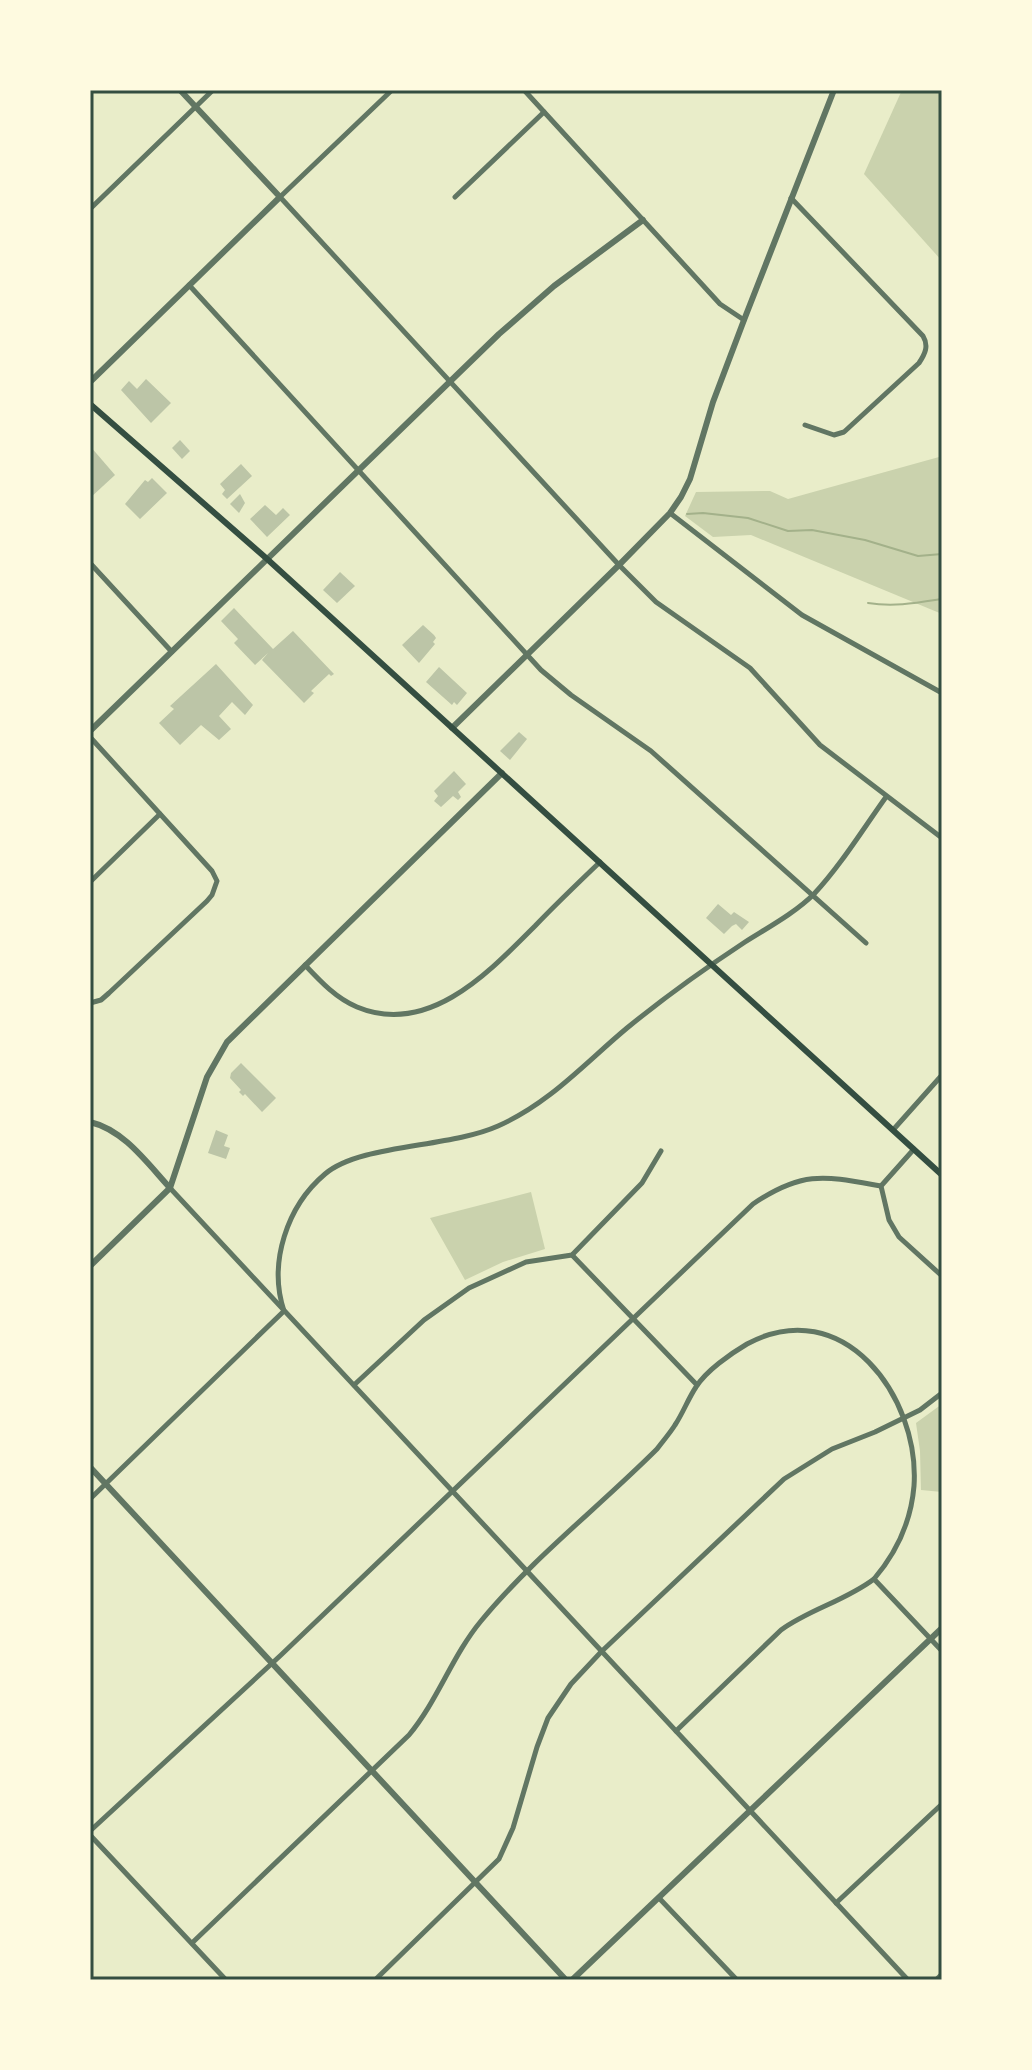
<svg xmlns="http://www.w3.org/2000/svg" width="1032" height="2070" viewBox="0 0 1032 2070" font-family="'Open Sans',sans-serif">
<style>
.green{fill:#cad2ad}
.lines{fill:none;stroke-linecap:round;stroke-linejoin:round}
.stream{stroke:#a3b18a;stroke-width:2}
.building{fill:#bcc5a7}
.minor{stroke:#617663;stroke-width:5}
.tertiary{stroke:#617663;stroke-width:6}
.secondary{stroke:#344e41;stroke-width:6}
.neatline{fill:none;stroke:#344e41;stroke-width:3}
</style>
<rect width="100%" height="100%" fill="#e9edc9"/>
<g class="green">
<path d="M902,90H942V261L864,174Z"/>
<path d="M942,454V614L751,535L713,537L685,516L696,492L770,491L788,499L939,457Z"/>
<path d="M531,1192L545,1249L503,1262L465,1280L430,1218Z"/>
<path d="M942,1404V1492L921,1490L920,1451L916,1423Z"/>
</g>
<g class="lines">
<g class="stream">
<path d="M687,514L703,513L748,518L788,531L812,530L865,540L918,556L942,554"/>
<path d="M868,603C894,607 916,603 942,599"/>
</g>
</g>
<g class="building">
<path d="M146,379L171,403L151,423L121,390L129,381L137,389Z"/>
<path d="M180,440L190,451L182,459L172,448Z"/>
<path d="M90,446L115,475L90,498Z"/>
<path d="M241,464L252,476L227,499L222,494L225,490L220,484Z"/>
<path d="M152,478L167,493L140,519L125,504L145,480L148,482Z"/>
<path d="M240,494L245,503L239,513L230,504Z"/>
<path d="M265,505L276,515L283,508L290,515L267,537L250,519Z"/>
<path d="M340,572L355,586L337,603L323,590Z"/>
<path d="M234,608L273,649L293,631L334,674L331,676L329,674L311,691L314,693L304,703L262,660L268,653L255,665L234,643L238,639L221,621Z"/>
<path d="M423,625L434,635L436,638L433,642L435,644L419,663L402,645Z"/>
<path d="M216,664L253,705L245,715L232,702L219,716L231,729L219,740L201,725L180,745L159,723L174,709L170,706Z"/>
<path d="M439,667L467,693L457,705L454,702L452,705L426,682Z"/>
<path d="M519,732L527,739L510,760L500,751Z"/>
<path d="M454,771L466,784L458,792L461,797L458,800L453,796L441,807L434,801L438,796L434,791Z"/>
<path d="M718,904L731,915L734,912L749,922L742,930L736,924L732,926L724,934L706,918Z"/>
<path d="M241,1063L276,1098L262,1112L245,1094L243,1096L239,1092L241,1090L230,1078L231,1073Z"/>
<path d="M216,1130L228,1135L224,1146L230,1148L226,1159L208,1153Z"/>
</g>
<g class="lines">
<g class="minor">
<path d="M392,90L280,197L619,565L656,602L750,668L820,745L942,838"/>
<path d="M524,90L720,304L744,320"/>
<path d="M455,197L544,112"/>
<path d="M791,198L923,336C929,346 925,354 919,363L844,432L834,435L805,425"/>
<path d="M90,209L213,90"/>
<path d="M189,285L541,670L571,695L651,751L866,943"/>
<path d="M670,513L802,615L942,693"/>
<path d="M90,563L172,652"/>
<path d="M90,737L212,871L217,881L212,895L207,901L109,993L101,1000L90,1003"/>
<path d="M90,882L160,814"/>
<path d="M305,965C321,982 336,998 357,1007C429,1037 490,971 535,926C556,904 578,883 600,862"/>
<path d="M893,1130L942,1075"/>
<path d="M914,1149L881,1186L889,1220L899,1237L942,1276"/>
<path d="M170,1188L908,1980"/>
<path d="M572,1255L697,1385"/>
<path d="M354,1385L424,1320L469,1288L526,1262L572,1255L642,1183L661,1151"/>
<path d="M90,1499L284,1311C268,1263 287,1206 325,1174C360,1144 449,1148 498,1126C550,1103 585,1063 627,1028C665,997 704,969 745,942C767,928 795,913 814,894C841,865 863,829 886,797"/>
<path d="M676,1731L781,1630C810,1609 845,1601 874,1579"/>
<path d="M90,1831L281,1655L753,1204C803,1170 825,1176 881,1186"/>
<path d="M90,1835L226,1980"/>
<path d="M659,1898L737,1980"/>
<path d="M836,1903L942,1804"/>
<path d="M192,1943L409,1735C438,1700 452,1656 481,1621C533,1558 599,1507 657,1449C663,1441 670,1433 675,1425C683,1413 688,1399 696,1387C706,1371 730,1354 747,1344C843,1292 920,1397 914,1486C911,1522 897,1552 874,1579L942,1651"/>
<path d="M375,1980L499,1859L513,1828L537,1747L548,1718L571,1684L601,1652L784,1479L832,1449L875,1432L920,1410L942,1393"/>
<path d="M936,1980L942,1974"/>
</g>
<g class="tertiary">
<path d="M90,382L280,197L180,90"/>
<path d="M452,728L619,565L670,513L681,497L690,479L713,402L744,320L834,90"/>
<path d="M90,731L499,334L554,286L643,220"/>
<path d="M90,1122C124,1130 147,1163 170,1188"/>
<path d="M90,1266L170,1188L207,1077L227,1042L502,773"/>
<path d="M90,1467L566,1980"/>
<path d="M572,1980L942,1628"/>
</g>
<path class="secondary" d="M90,404L266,558L942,1175"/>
</g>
<rect width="1032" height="2070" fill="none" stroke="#fefae0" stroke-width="184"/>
<rect x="92" y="92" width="848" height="1886" class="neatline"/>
</svg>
